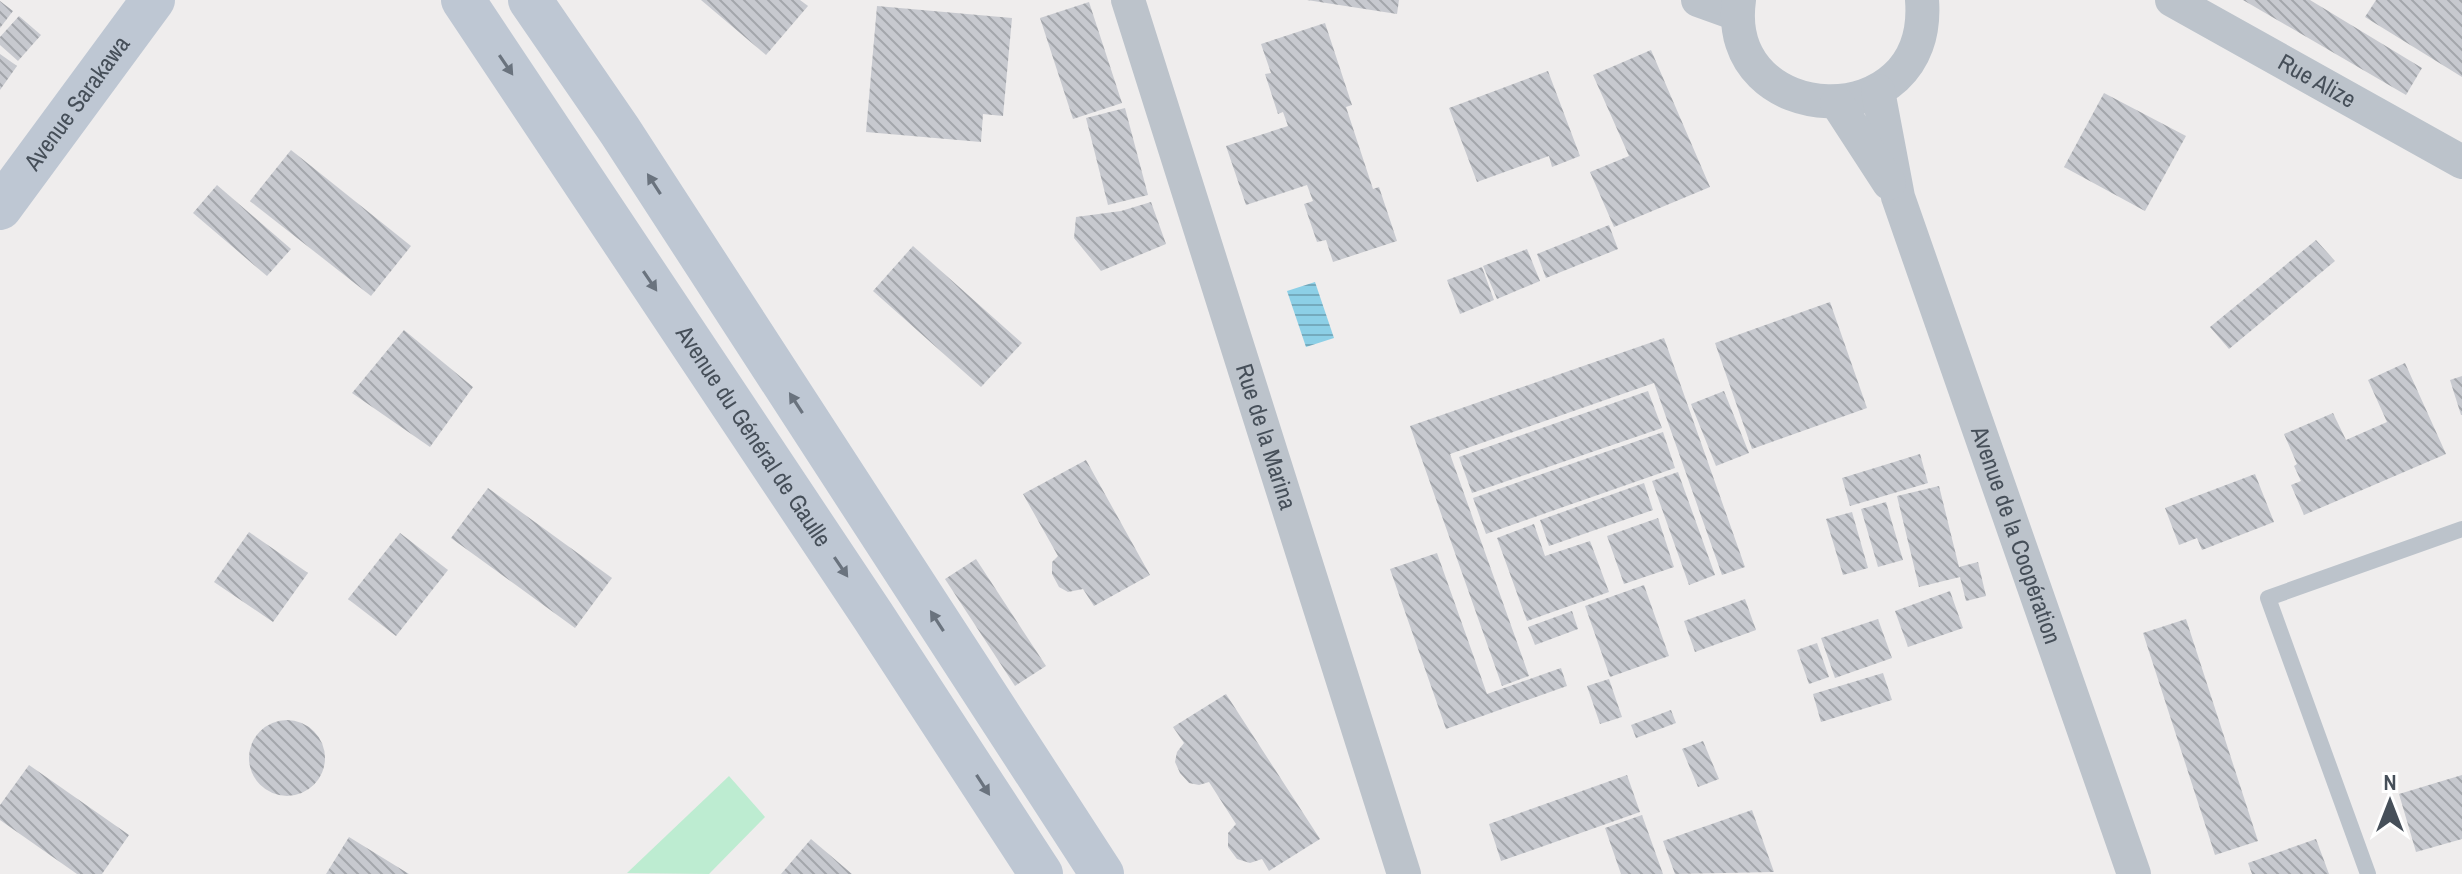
<svg xmlns="http://www.w3.org/2000/svg" width="2462" height="874" viewBox="0 0 2462 874" font-family="'Archivo Narrow',sans-serif">
<style>
.grass{fill:#bdecd1}
.water{fill:url(#water-rules)}
.building{fill:url(#building-back-hatch)}
.lines{fill:none;stroke-linecap:round;stroke-linejoin:round}
.lane{stroke:#bcc3cb;stroke-width:16}
.street{stroke:#bcc3cb;stroke-width:34}
.secondary{stroke:#bec7d3;stroke-width:44}
.oneway{fill:#6a737e}
.labels{text-anchor:middle;stroke-width:8;stroke-linejoin:round;paint-order:stroke}
.street-label{font-size:24px;fill:#464f59;stroke:#fff}
</style>
<defs>
<pattern id="water-rules" width="6" height="5" patternUnits="userSpaceOnUse" patternTransform="scale(2)"><rect width="6" height="5" fill="#8ccfe6"/><path d="M0 2.5h6" fill="none" stroke="#74aabd"/></pattern>
<pattern id="building-back-hatch" width="6" height="6" patternUnits="userSpaceOnUse" patternTransform="scale(2)"><rect width="6" height="6" fill="#c7c9cf"/><path d="M-1 5l2 2M0 0l6 6M5-1l2 2" fill="none" stroke="#a3a6ab"/></pattern>
</defs>
<rect width="100%" height="100%" fill="#efeded"/>
<path class="grass" d="M729,776L765,817L709,874L627,873Z"/>
<path class="water" d="M1315,282L1334,338L1306,347L1287,291Z"/>
<g class="building">
<path d="M701,0H800L808,6L766,55Z"/>
<path d="M1307,0H1399L1397,14Z"/>
<path d="M2243,0H2310L2422,68L2406,95Z"/>
<path d="M2376,0H2462V77L2365,17Z"/>
<path d="M0,1L13,11L0,28Z"/>
<path d="M1089,2L1122,103L1073,119L1040,18Z"/>
<path d="M877,6L1012,18L1003,116L983,114L981,142L866,132Z"/>
<path d="M19,16L41,35L18,61L0,45V37Z"/>
<path d="M1325,23L1352,105L1346,107L1373,189L1379,187L1397,241L1333,262L1326,240L1317,242L1304,204L1313,201L1307,185L1246,205L1226,146L1288,126L1283,112L1278,114L1265,74L1271,73L1261,44Z"/>
<path d="M1651,50L1710,187L1614,227L1590,172L1629,156L1593,75Z"/>
<path d="M0,54L17,66L0,90Z"/>
<path d="M1548,71L1580,156L1552,167L1549,156L1477,182L1449,108Z"/>
<path d="M2104,93L2186,136L2145,211L2064,167Z"/>
<path d="M1125,108L1148,195L1108,205L1086,118Z"/>
<path d="M291,150L411,246L371,296L250,201Z"/>
<path d="M217,185L291,249L267,276L193,213Z"/>
<path d="M1151,202L1166,244L1101,271L1074,238L1076,217L1121,211Z"/>
<path d="M1609,225L1618,249L1546,278L1537,254Z"/>
<path d="M2316,240L2335,261L2229,349L2210,327Z"/>
<path d="M913,246L1022,343L981,387L873,291Z"/>
<path d="M1527,249L1540,281L1497,299L1483,266Z"/>
<path d="M1482,267L1494,300L1460,314L1447,280Z"/>
<path d="M1830,302L1867,408L1752,449L1715,343Z"/>
<path d="M404,330L473,387L430,447L352,393Z"/>
<path d="M1664,338L1745,567L1722,575L1654,383L1450,454L1529,676L1502,686L1410,426Z"/>
<path d="M2405,363L2446,454L2304,515L2291,485L2301,481L2294,466L2297,464L2284,434L2333,413L2346,440L2387,422L2368,380Z"/>
<path d="M2462,376V415H2461L2450,380Z"/>
<path d="M1648,391L1662,428L1472,493L1459,457Z"/>
<path d="M1724,391L1749,453L1716,466L1691,404Z"/>
<path d="M1663,432L1675,468L1486,534L1473,498Z"/>
<path d="M1920,454L1928,483L1850,506L1842,478Z"/>
<path d="M1086,460L1150,575L1094,606L1083,589L1068,592L1059,587L1052,574V562L1058,556L1023,494Z"/>
<path d="M1678,472L1715,575L1689,585L1652,481Z"/>
<path d="M2255,474L2274,522L2202,550L2197,538L2179,545L2165,508Z"/>
<path d="M1644,483L1653,510L1549,546L1540,520Z"/>
<path d="M1939,486L1959,567L1978,562L1986,596L1966,601L1960,577L1919,587L1897,496Z"/>
<path d="M488,488L612,578L575,628L451,538Z"/>
<path d="M1886,502L1903,560L1878,567L1861,509Z"/>
<path d="M1852,512L1868,568L1843,575L1826,519Z"/>
<path d="M1658,518L1674,567L1624,584L1607,536Z"/>
<path d="M1534,524L1545,556L1590,541L1609,592L1527,621L1497,538Z"/>
<path d="M249,532L308,573L273,622L214,582Z"/>
<path d="M400,533L448,570L396,636L348,599Z"/>
<path d="M1437,553L1487,694L1561,668L1567,686L1446,729L1390,569Z"/>
<path d="M976,559L1046,666L1015,686L945,579Z"/>
<path d="M1644,585L1669,656L1610,677L1585,606Z"/>
<path d="M1950,591L1963,628L1908,647L1895,611Z"/>
<path d="M1745,599L1756,630L1695,652L1684,621Z"/>
<path d="M1572,611L1578,629L1535,645L1528,627Z"/>
<path d="M1878,619L1892,658L1835,678L1821,638Z"/>
<path d="M2186,619L2258,841L2215,855L2143,633Z"/>
<path d="M1817,643L1829,677L1809,684L1797,650Z"/>
<path d="M1883,673L1892,700L1821,722L1813,694Z"/>
<path d="M1609,679L1622,717L1600,724L1587,686Z"/>
<path d="M1226,694L1320,839L1269,871L1262,859L1250,863L1237,859L1228,847V833L1236,824L1209,782L1199,785L1189,783L1180,773L1175,762L1177,752L1184,743L1173,727Z"/>
<path d="M1671,710L1676,723L1636,738L1631,725Z"/>
<circle cx="287" cy="758" r="38"/>
<path d="M1703,741L1719,779L1698,787L1682,749Z"/>
<path d="M29,765L129,835L102,874H77L0,820V805Z"/>
<path d="M1627,775L1640,812L1501,861L1489,824Z"/>
<path d="M2462,775V839L2416,852L2399,794Z"/>
<path d="M1752,810L1774,872L1675,874L1663,841Z"/>
<path d="M1642,815L1663,874H1621L1605,828Z"/>
<path d="M349,837L409,874H326Z"/>
<path d="M811,839L852,874H781Z"/>
<path d="M2316,839L2329,874H2252L2248,863Z"/>
</g>
<g class="lines">
<path class="lane" d="M2368,874L2268,598L2462,529"/>
<g class="street">
<path id="s1" d="M1128,0L1404,874"/>
<path d="M1698,0L1737,14"/>
<path d="M1739,0C1721,130 1933,140 1922,0"/>
<path id="s2" d="M2172,0L2462,162"/>
<path id="s3" d="M1878,91L1898,197L2134,874"/>
<path d="M1837,103L1889,183"/>
</g>
<g class="secondary">
<path id="s4" d="M463,0L873,616L1041,874"/>
<path d="M530,0L620,131L1102,874"/>
<path id="s5" d="M0,208L153,0"/>
</g>
</g>
<defs><path id="oneway-solid" d="M-6-.8H1V-3.2L6.5 0L1 3.2V.8H-6Z" transform="scale(2)"/></defs>
<g class="oneway">
<use href="#oneway-solid" transform="translate(506 65) rotate(56)"/>
<use href="#oneway-solid" transform="translate(654 184) rotate(-123)"/>
<use href="#oneway-solid" transform="translate(650 281) rotate(56)"/>
<use href="#oneway-solid" transform="translate(796 403) rotate(-123)"/>
<use href="#oneway-solid" transform="translate(841 567) rotate(56)"/>
<use href="#oneway-solid" transform="translate(937 621) rotate(-123)"/>
<use href="#oneway-solid" transform="translate(983 785) rotate(57)"/>
</g>
<g class="labels">
<g class="street-label">
<text dy="8" stroke="none"><textPath href="#s2" startOffset="166">Rue Alize</textPath></text>
<text dy="8" stroke="none"><textPath href="#s5" startOffset="130">Avenue Sarakawa</textPath></text>
<text dy="8" stroke="none"><textPath href="#s4" startOffset="524">Avenue du Général de Gaulle</textPath></text>
<text dy="8" stroke="none"><textPath href="#s1" startOffset="458">Rue de la Marina</textPath></text>
<text dy="8" stroke="none"><textPath href="#s3" startOffset="466">Avenue de la Coopération</textPath></text>
</g>
</g>
<g transform="translate(2390 802)" stroke="#ffffff" stroke-width="6" paint-order="stroke">
<path d="M0-6L14 30L0 20L-14 30Z" fill="#464f59"/>
<text y="-12" font-size="22" font-weight="bold" text-anchor="middle" fill="#464f59">N</text>
</g>
</svg>
